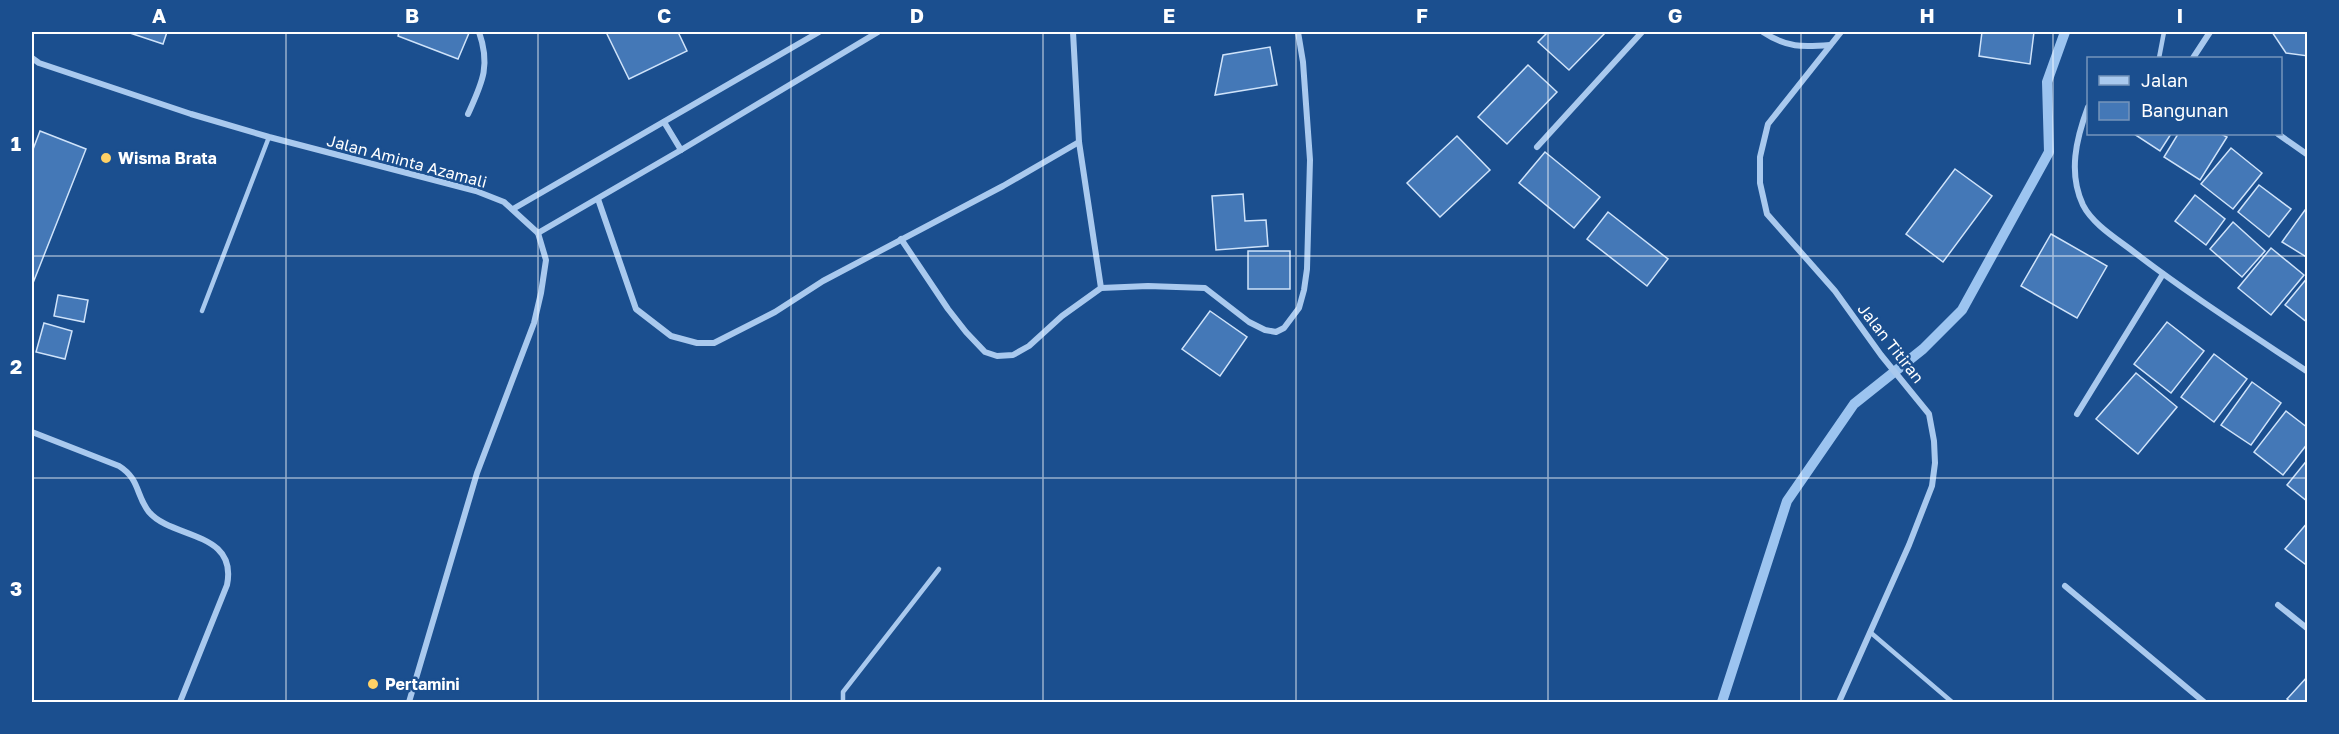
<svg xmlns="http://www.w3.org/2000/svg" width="2339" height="734" viewBox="0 0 2339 734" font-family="'Golos Text',sans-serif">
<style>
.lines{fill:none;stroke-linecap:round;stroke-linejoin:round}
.stream{stroke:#9cc4f0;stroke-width:10}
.building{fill:#4478b7;stroke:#cfe3fa;stroke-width:1.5}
.service{stroke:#a9c9ee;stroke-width:4.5}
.minor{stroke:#a9c9ee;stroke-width:6}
.grid{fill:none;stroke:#fff;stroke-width:1.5;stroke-opacity:0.55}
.poi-dot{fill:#ffd166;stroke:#1b4f8f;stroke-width:2}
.labels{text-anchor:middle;stroke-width:5;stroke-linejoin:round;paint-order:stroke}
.poi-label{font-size:16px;font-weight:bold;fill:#fff;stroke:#1b4f8f;text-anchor:start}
.street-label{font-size:16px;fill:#fff;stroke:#1b4f8f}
.neatline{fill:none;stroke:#fff;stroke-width:2}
.grid-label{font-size:20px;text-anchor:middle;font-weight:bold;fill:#fff}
</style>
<rect width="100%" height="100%" fill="#1b4f8f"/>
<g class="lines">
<path class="stream" d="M1722,702L1787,501L1854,404L1923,349L1962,310L2049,152L2047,82L2065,32"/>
</g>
<g class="building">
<path d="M127,32H167L163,44Z"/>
<path d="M399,32H465L469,33L458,59L398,36Z"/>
<path d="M606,32H678L687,51L629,79Z"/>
<path d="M1548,32H1606L1569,70L1538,42Z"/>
<path d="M1982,32H2034L2030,64L1979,56Z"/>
<path d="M2272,32H2308V56L2286,53Z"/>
<path d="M1270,47L1277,85L1215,95L1223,55Z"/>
<path d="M1528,65L1557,92L1507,144L1478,117Z"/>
<path d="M40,131L86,149L33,283L32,152Z"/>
<path d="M2134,134H2171L2160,151Z"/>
<path d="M2178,134H2221L2227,137L2200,180L2164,157Z"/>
<path d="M1457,136L1490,170L1440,217L1407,183Z"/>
<path d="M2231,148L2262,173L2233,209L2201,184Z"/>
<path d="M1545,152L1600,197L1574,228L1519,183Z"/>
<path d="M1955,169L1992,196L1943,262L1906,234Z"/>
<path d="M2259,185L2291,209L2269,237L2238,212Z"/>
<path d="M1243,194L1245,221L1266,220L1268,246L1216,250L1212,196Z"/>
<path d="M2195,195L2225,219L2206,245L2175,221Z"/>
<path d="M2305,210L2308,212V258L2282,242Z"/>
<path d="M1608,212L1668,259L1647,286L1587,239Z"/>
<path d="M2233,222L2265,251L2242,277L2210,249Z"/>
<path d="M2051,234L2107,266L2077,318L2021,286Z"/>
<path d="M2271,248L2304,275L2271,315L2238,288Z"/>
<rect x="1248" y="251" width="42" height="38"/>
<path d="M2308,277V323L2285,305Z"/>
<path d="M58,295L88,300L84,322L54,316Z"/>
<path d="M1210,311L1247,337L1220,376L1182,349Z"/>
<path d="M2167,322L2204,351L2171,393L2134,364Z"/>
<path d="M44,323L72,331L65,359L36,352Z"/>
<path d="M2214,354L2247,379L2214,422L2181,397Z"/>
<path d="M2136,373L2177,407L2138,454L2096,419Z"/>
<path d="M2252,382L2281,403L2251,445L2221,425Z"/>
<path d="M2286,411L2308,428V443L2283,475L2254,452Z"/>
<path d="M2308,459V502L2287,485Z"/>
<path d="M2308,522V561L2305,564L2285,549Z"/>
<path d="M2308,676V702H2291L2287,699Z"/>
</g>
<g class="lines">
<g class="service">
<path d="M2159,58L2164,32"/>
<path d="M202,311L269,137"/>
<path d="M1870,632L1952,702"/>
<path d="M843,702V692L939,569"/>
</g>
<g class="minor">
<path d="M1073,32L1079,142L1101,288"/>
<path d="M1763,32C1787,48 1802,47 1830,45"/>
<path d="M32,58L39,63L191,114L269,137L476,191L504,202L538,233L546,260L541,293L534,323L477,473L409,702"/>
<path d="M2193,58L2210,32"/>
<path d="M2088,107C2076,139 2068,173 2083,205C2092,223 2114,237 2130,249C2187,293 2248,332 2308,372"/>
<path d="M468,114C482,83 491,66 479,32"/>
<path d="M664,122L681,150"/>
<path d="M2278,134L2308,155"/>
<path d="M1537,147L1642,32"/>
<path d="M598,199L636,309L671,336L697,343H714L775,312L823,281L1003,186L1079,142"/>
<path d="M513,209L819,32"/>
<path d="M538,233L681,150L878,32"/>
<path d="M901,239L948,309L966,332L985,352L997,356L1013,355L1029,346L1062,316L1101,288L1148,286L1205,288L1249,322L1265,330L1276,332L1284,328L1299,308L1304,290L1307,269L1310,160L1303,62L1298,32"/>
<path d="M2077,414L2163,274"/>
<path d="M32,432L119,466C140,479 136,496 149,512C172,539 238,531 227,585L180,702"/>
<path d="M2065,586L2204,702"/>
<path d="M2278,605L2308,629"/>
<path d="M1839,702L1909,545L1932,486L1935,463L1934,441L1929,414L1881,355L1835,291L1767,214L1760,183V157L1768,124L1841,32"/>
</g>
</g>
<path class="grid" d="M286,32V702M538,32V702M791,32V702M1043,32V702M1296,32V702M1548,32V702M1801,32V702M2053,32V702M32,256H2308M32,478H2308"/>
<g class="poi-dot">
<circle cx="106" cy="158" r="6"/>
<circle cx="373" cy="684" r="6"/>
</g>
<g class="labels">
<g class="poi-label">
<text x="118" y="164">Wisma Brata</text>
<text x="385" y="690">Pertamini</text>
</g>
<g class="street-label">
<text transform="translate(407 161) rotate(15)" y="6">Jalan Aminta Azamali</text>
<text transform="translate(1891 343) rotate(52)" y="6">Jalan Titiran</text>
</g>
</g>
<rect width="2339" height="734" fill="none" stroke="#1b4f8f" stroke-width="66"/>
<rect x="2087" y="57" width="195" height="78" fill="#1b4f8f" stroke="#7695bc" stroke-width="1.5"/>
<rect x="2099" y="76" width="30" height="9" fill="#a9c9ee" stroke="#7695bc" stroke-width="1.5"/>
<text x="2141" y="87" font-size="18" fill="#ffffff">Jalan</text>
<rect x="2099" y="102" width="30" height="18" fill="#4478b7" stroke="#7695bc" stroke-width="1.5"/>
<text x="2141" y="117" font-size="18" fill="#ffffff">Bangunan</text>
<rect x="33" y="33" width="2273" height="668" class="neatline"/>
<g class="grid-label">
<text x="159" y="23">A</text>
<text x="412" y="23">B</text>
<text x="664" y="23">C</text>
<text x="917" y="23">D</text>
<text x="1169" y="23">E</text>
<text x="1422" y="23">F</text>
<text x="1675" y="23">G</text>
<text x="1927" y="23">H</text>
<text x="2180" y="23">I</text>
<text x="16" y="151">1</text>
<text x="16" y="374">2</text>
<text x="16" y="596">3</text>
</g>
</svg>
